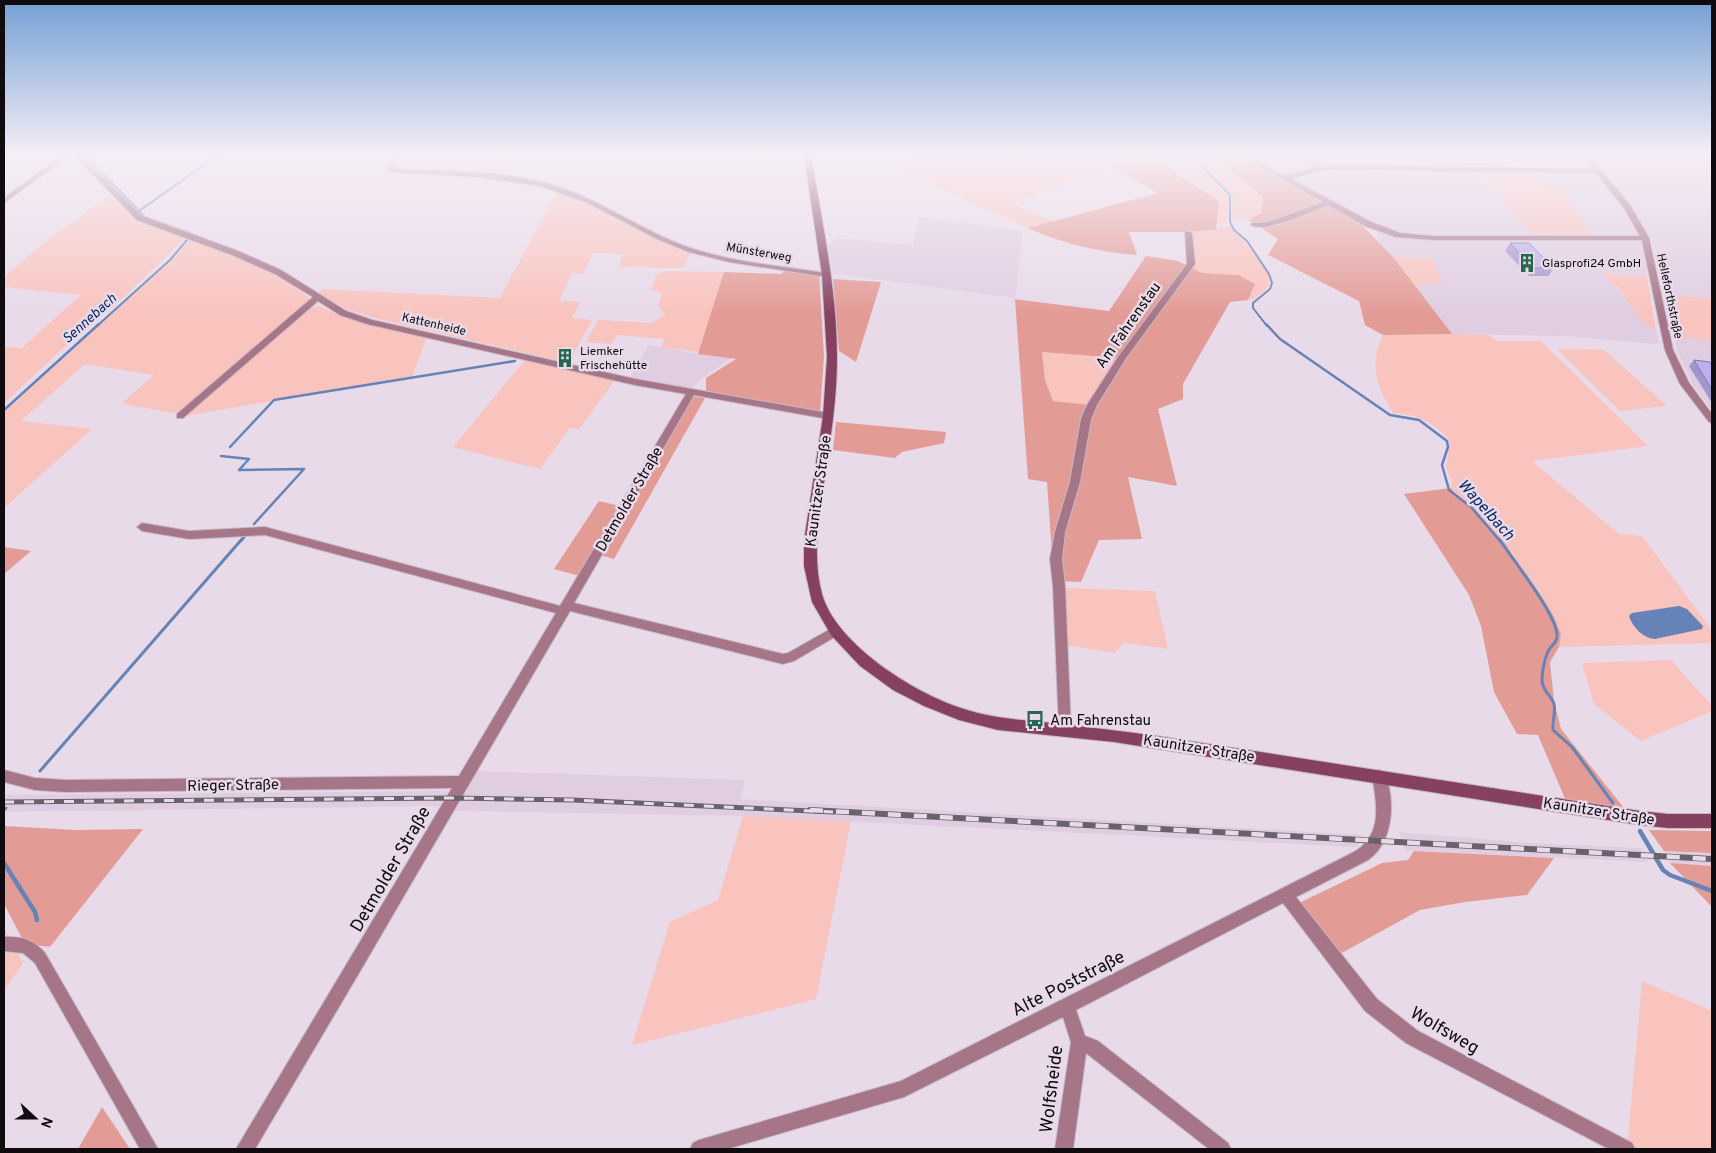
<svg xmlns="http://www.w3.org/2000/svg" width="1716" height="1153" viewBox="0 0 1716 1153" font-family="Overpass,sans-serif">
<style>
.built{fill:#e0cde2;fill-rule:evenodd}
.green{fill:#f9c3be}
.forest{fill:#e39b95;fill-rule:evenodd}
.water{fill:#6683b7}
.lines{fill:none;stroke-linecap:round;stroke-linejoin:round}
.stream-far3{stroke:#6683b7;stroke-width:2}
.stream-far2{stroke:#6683b7;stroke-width:2.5}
.stream-far1{stroke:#6683b7;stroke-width:3}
.stream{stroke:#6683b7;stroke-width:4.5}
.street-casing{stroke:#c5b9c6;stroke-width:2}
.secondary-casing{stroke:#c5b9c6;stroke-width:2}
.street{fill:#a67588;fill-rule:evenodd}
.secondary{fill:#85415f;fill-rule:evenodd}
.rail-far1-casing{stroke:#6a626b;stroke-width:5}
.rail-casing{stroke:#6a626b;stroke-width:6}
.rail-far1{stroke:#e8dae9;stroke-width:3;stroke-dasharray:10;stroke-linecap:butt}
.rail{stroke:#e8dae9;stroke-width:4.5;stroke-dasharray:13;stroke-linecap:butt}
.wall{fill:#a196cc}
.building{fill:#bbafed;stroke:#837aa6}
.labels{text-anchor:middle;stroke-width:5;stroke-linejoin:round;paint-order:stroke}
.far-street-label{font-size:12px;fill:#0f0b0f;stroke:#e8dae9}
.far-poi-label{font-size:12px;fill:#0f0b0f;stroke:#e8dae9;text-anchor:start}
.far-water-label{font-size:14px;font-style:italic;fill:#092968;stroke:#e8dae9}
.street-label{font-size:15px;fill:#0f0b0f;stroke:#e8dae9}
.poi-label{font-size:15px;fill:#0f0b0f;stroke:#e8dae9;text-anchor:start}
.water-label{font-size:16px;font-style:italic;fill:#092968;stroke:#e8dae9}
.near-street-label{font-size:18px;fill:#0f0b0f;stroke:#e8dae9}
</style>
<rect width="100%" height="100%" fill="#e8dae9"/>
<g class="built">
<path d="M1248,155H1582L1610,191L1639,236L1645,252L1647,277L1605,273L1641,320L1656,332L1659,342L1656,344L1566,336L1452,334L1414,285L1442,284L1433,260L1393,257L1378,242L1376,230L1363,226L1358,221ZM1480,173H1539L1548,185Z"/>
<path d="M1591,155H1712V298L1668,295L1651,239L1631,208Z"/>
<path d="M919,217L1023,231L1015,298L830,273L827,246L835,241V238L913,245Z"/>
<path d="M1674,337L1712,340V410L1693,385L1678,353Z"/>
<path d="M649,345L698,354L732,358L702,378L689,391L629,378Z"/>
<path d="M477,771L745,780L740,799L1364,835L1361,843L1355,847L743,816L455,811Z"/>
<path d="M449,791L440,806L4,812V795Z"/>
<path d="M1399,832L1529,843L1641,848L1648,862L1405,850Z"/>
<path d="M1664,851L1712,853V866L1670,863Z"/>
</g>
<g class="green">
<path d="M916,155H1187L1229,197L1227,223L1217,224L1219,201L1136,156L1111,167L1011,203L1054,222L1028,228L903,171Z"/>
<path d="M1195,155H1213L1263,197L1261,213L1249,220L1232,217L1233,195Z"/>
<path d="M1479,172L1539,173L1548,185L1561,187L1592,234L1531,233Z"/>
<path d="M557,191L628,221L672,245L691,252L683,268L622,267L619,265L623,254L593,253L583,274L572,273L559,301L580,302L572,318L592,320L573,355L562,353L556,360L375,318L347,309L318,294L323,289L500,298Z"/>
<path d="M110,195L137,221L185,238L123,298L60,351L4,403V347L22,348L81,295L4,287V277L44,243Z"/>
<path d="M1217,227H1230C1240,240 1287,278 1262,293C1257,297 1254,299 1248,300L1255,284L1239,275L1202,273L1190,268L1191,234L1196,231L1216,230Z"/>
<path d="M190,240C232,255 272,270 309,297L308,304L182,411L173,413L129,405L123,402L154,375L85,364L21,421L92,429L4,508V412L172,260Z"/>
<path d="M1393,257L1433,260L1442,284L1414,285Z"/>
<path d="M664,271L724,272L699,352L661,347L664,339L617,335L611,344L586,342L598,320L652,323L665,315L658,305L662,293L651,290L656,275Z"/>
<path d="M1605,273L1647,277L1656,332L1641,320L1617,287L1612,286Z"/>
<path d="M1668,295L1712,298V340L1674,337Z"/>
<path d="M319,306L346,318L427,337L412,377L185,416L308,308Z"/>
<path d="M1452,334L1488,335L1497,341H1541L1648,446L1532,461L1619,534L1642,536L1712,630V643L1559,647L1561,634L1540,594L1514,560L1507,546L1473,507L1456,495L1451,488L1452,482L1446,467L1450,441C1439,426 1412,411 1394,414C1376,386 1369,365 1383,335Z"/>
<path d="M1557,349L1604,350L1667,406L1620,411Z"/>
<path d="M1042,352L1121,358L1090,405L1053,401L1045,380Z"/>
<path d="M525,360L615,380L579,429L570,428L540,469L453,447Z"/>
<path d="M1067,588L1155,591L1168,649L1124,643L1114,653L1066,645L1063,593Z"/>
<path d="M1671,660L1712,706V711L1641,741L1594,704L1582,663Z"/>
<path d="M743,816L851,821L816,999L632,1045L670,922L718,900Z"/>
<path d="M4,928L23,963L4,991Z"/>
<path d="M1642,981L1712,1011V1149H1636L1628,1140Z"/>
</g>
<g class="forest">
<path d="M1213,155H1238L1358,221L1393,257L1452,334L1383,335L1365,325L1359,301L1268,255L1278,239L1249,220L1261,213L1263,197Z"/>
<path d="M1136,156L1157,161L1219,201L1216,230L1184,232H1129L1137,255C1099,252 1063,244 1028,228L1158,193L1111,167Z"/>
<path d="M1146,256L1178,261L1202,273L1239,275L1255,284L1248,300L1230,302L1183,384V399L1158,409L1177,486L1128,477L1142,539L1099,540L1081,582L1061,581L1052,554L1047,482L1028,479L1015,299L1109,311ZM1042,352L1120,358L1090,405L1053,401L1045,380Z"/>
<path d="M785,268L819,273L824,356L820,413L706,394V378L736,359L698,354L724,272L782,274Z"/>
<path d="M833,279L881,282L856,362L839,351Z"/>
<path d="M692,396L705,398L614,559L600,555Z"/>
<path d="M836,422L946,432L944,443L902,452L895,458L833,450Z"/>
<path d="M1451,488L1456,495L1473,507L1507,546L1514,560L1540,594L1553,615L1561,634L1559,647L1550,662L1554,701L1561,729L1624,808L1566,801L1538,735L1517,734L1494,692L1481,626L1469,595L1404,494Z"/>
<path d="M599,501L620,506L580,576L554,569Z"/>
<path d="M4,547L31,551L4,574Z"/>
<path d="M4,826L75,830L143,829L50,947L25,944L4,904Z"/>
<path d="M1649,830L1712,831V853L1664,851Z"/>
<path d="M1414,851L1554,858L1527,895L1465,902L1420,910L1338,955L1297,904L1382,863L1408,860Z"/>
<path d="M1670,863L1712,866V907Z"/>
<path d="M102,1107L130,1149H78Z"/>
</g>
<path class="water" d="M1679,606L1687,609L1703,626L1702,629L1655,639C1643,638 1633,628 1629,616L1632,613Z"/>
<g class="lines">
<g class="stream-far3">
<path d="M85,155L139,211"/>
<path d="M1191,155L1230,195V222L1234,230L1247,241L1269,274L1272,283L1270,289L1253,303V308L1267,326"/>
<path d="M145,217L139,211L211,160L222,155"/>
<path d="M169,226L190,233"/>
<path d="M97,326L170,260L187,240"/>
</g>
<g class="stream-far2">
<path d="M1266,324L1280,339L1390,415L1419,420L1447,441L1448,447L1442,465L1449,490L1471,507L1500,541"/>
<path d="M4,410L99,324"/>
<path d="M230,447L274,400L515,361"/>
<path d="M221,456L249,459L239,470L304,469L254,524"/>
<path d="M241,541L247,534"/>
</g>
<g class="stream-far1">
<path d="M1499,539C1513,559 1555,613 1557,634C1558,644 1549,646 1547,654C1544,661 1542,673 1542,680C1542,691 1551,695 1554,704C1556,713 1552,721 1553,730L1572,747L1613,803"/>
<path d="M40,771L242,539"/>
<path d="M4,810L6,808"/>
</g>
<g class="stream">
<path d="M1640,831L1663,870L1670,875L1712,891"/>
<path d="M4,863L35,912L37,920"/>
</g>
<g class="street-casing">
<g id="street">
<path d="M63,155H70L4,203V198Z"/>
<path d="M74,155H80L143,216L238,251L281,270L346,311L372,320L635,379L828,413L833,416L828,419L694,395L574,603L783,654L788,653L832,628H840L842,631L840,634L794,661L783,664L570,611L359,973L255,1149H236L452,788L65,792L35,790L4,782V770L35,778L65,780L459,776L556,613L265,535L189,539L142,531L137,527L142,523L189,531L265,527L560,606L686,394L635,385L367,324L340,315L318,301L183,418H177V414L313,297L275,274L232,255L137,220Z"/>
<path d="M394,155H400L394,169C444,171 494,170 542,182C591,194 631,224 677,243C724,262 776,265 826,273L830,275L826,277L729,262L689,252L657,239L588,203L540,186L478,177L390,172L388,169Z"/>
<path d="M1239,155H1246L1285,176L1314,168L1305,155H1311L1320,167L1337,165L1592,169L1582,155H1588L1630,205L1649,238L1673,350L1689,383L1712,414V423L1709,422L1680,384L1665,350L1642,240H1433L1396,237L1365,226L1328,205C1313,211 1264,234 1251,225L1252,223L1268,222L1323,202ZM1337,169L1596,173L1624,208L1640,236H1433L1400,233L1371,222L1291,179L1318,171Z"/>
<path d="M1185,231L1192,233L1195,264L1126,358L1097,405L1091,419L1080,482L1065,532L1062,559L1065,586L1071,730L1070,734L1065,736L1060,734L1059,730L1053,586L1050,559L1055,532L1070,482L1081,419L1087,405L1118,357L1187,264Z"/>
<path d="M1379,770L1384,772C1396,799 1394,842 1368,860L1296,897L1377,999L1418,1031L1632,1143L1635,1149H1609L1406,1043L1365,1011L1283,903L1076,1010L1085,1036L1098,1041L1228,1143L1231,1149H1209L1086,1053L1073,1149H1055L1071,1042L1063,1017L904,1097L727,1149H690L693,1143L699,1140L901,1081L1354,852C1383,835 1377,804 1372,776L1374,772Z"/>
<path d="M4,937C21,936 34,940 45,953L158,1149H140L35,963L23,953L4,951Z"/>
</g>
</g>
<g class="secondary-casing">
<path id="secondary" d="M804,155H811C822,222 837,290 837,358C837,400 830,442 824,483C819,521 812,556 822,594C836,644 914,693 961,708C990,718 1021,720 1052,723C1087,727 1122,731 1157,736C1318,761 1479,786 1640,811L1668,814H1712V828H1668L1640,825L1114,742L998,730L959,720L924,706L893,690L860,666L831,635L812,602L804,566V541L823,416L827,357L822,275Z"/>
</g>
<use href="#street" class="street"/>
<use href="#secondary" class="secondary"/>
<g class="rail-far1-casing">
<path id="rail-far1" d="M4,802L453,798L573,800L833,812"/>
</g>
<g class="rail-casing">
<path id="rail" d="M810,810L1712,859"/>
</g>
<use href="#rail-far1" class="rail-far1"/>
<use href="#rail" class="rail"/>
</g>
<g class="wall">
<path d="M1510,243L1553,268L1549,276H1529L1505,251Z"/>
<path d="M1694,360L1712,366V403L1689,366Z"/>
</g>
<g class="building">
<path d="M1510,243H1529L1553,268H1534Z"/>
<path d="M1694,360L1710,362L1712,366V390Z"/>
</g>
<linearGradient id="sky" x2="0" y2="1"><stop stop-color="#74a0d4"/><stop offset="0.49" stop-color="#f5eef5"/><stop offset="1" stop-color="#f5eef5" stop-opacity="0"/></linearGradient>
<rect width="1716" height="316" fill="url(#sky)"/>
<defs>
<g id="building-bare" transform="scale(1.5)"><path d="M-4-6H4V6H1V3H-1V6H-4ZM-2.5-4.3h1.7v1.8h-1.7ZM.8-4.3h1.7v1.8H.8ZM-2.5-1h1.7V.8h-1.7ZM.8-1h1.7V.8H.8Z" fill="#276652" stroke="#e8dae9" stroke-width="2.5" paint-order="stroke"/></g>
<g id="bus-bare" transform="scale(1.5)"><path d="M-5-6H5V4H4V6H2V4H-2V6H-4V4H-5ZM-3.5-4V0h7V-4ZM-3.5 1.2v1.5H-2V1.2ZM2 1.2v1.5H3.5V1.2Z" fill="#276652" stroke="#e8dae9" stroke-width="2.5" paint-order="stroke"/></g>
</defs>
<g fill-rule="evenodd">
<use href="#building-bare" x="1527" y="263"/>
<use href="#building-bare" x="565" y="358"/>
<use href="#bus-bare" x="1035" y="720"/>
</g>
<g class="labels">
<g class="far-street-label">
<text transform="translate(759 252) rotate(10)" y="4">Münsterweg</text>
<text transform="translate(1670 296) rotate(78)" y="4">Helleforthstraße</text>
<text transform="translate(434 324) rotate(13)" y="4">Kattenheide</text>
</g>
<g class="far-poi-label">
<text x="1542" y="267">Glasprofi24 GmbH</text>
<text x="580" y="355">Liemker<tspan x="580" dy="14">Frischehütte</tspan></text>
</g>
<g class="far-water-label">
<text transform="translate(89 318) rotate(-42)" y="5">Sennebach</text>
</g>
<g class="street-label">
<text transform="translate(1128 325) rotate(-55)" y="5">Am Fahrenstau</text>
<text transform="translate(818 491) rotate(-82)" y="5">Kaunitzer Straße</text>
<text transform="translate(629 499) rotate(-60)" y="5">Detmolder Straße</text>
<text transform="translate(1199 748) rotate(9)" y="5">Kaunitzer Straße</text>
<text transform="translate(233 785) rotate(-1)" y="5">Rieger Straße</text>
<text transform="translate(1599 811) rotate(9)" y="5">Kaunitzer Straße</text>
</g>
<g class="poi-label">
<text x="1050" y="725">Am Fahrenstau</text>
</g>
<g class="water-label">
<text transform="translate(1487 509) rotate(48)" y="6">Wapelbach</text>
</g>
<g class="near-street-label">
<text transform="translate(390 869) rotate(-60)" y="6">Detmolder Straße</text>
<text transform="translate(1068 983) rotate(-27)" y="6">Alte Poststraße</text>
<text transform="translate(1445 1030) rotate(30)" y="6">Wolfsweg</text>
<text transform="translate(1051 1089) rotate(-83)" y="6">Wolfsheide</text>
</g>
</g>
<rect width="1716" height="1153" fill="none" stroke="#0f0b0f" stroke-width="10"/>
<g transform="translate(35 1118) rotate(111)" stroke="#e8dae9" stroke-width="4" paint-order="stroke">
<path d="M0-4L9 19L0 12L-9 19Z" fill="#0f0b0f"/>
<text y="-8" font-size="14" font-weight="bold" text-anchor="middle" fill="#0f0b0f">N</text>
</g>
</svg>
